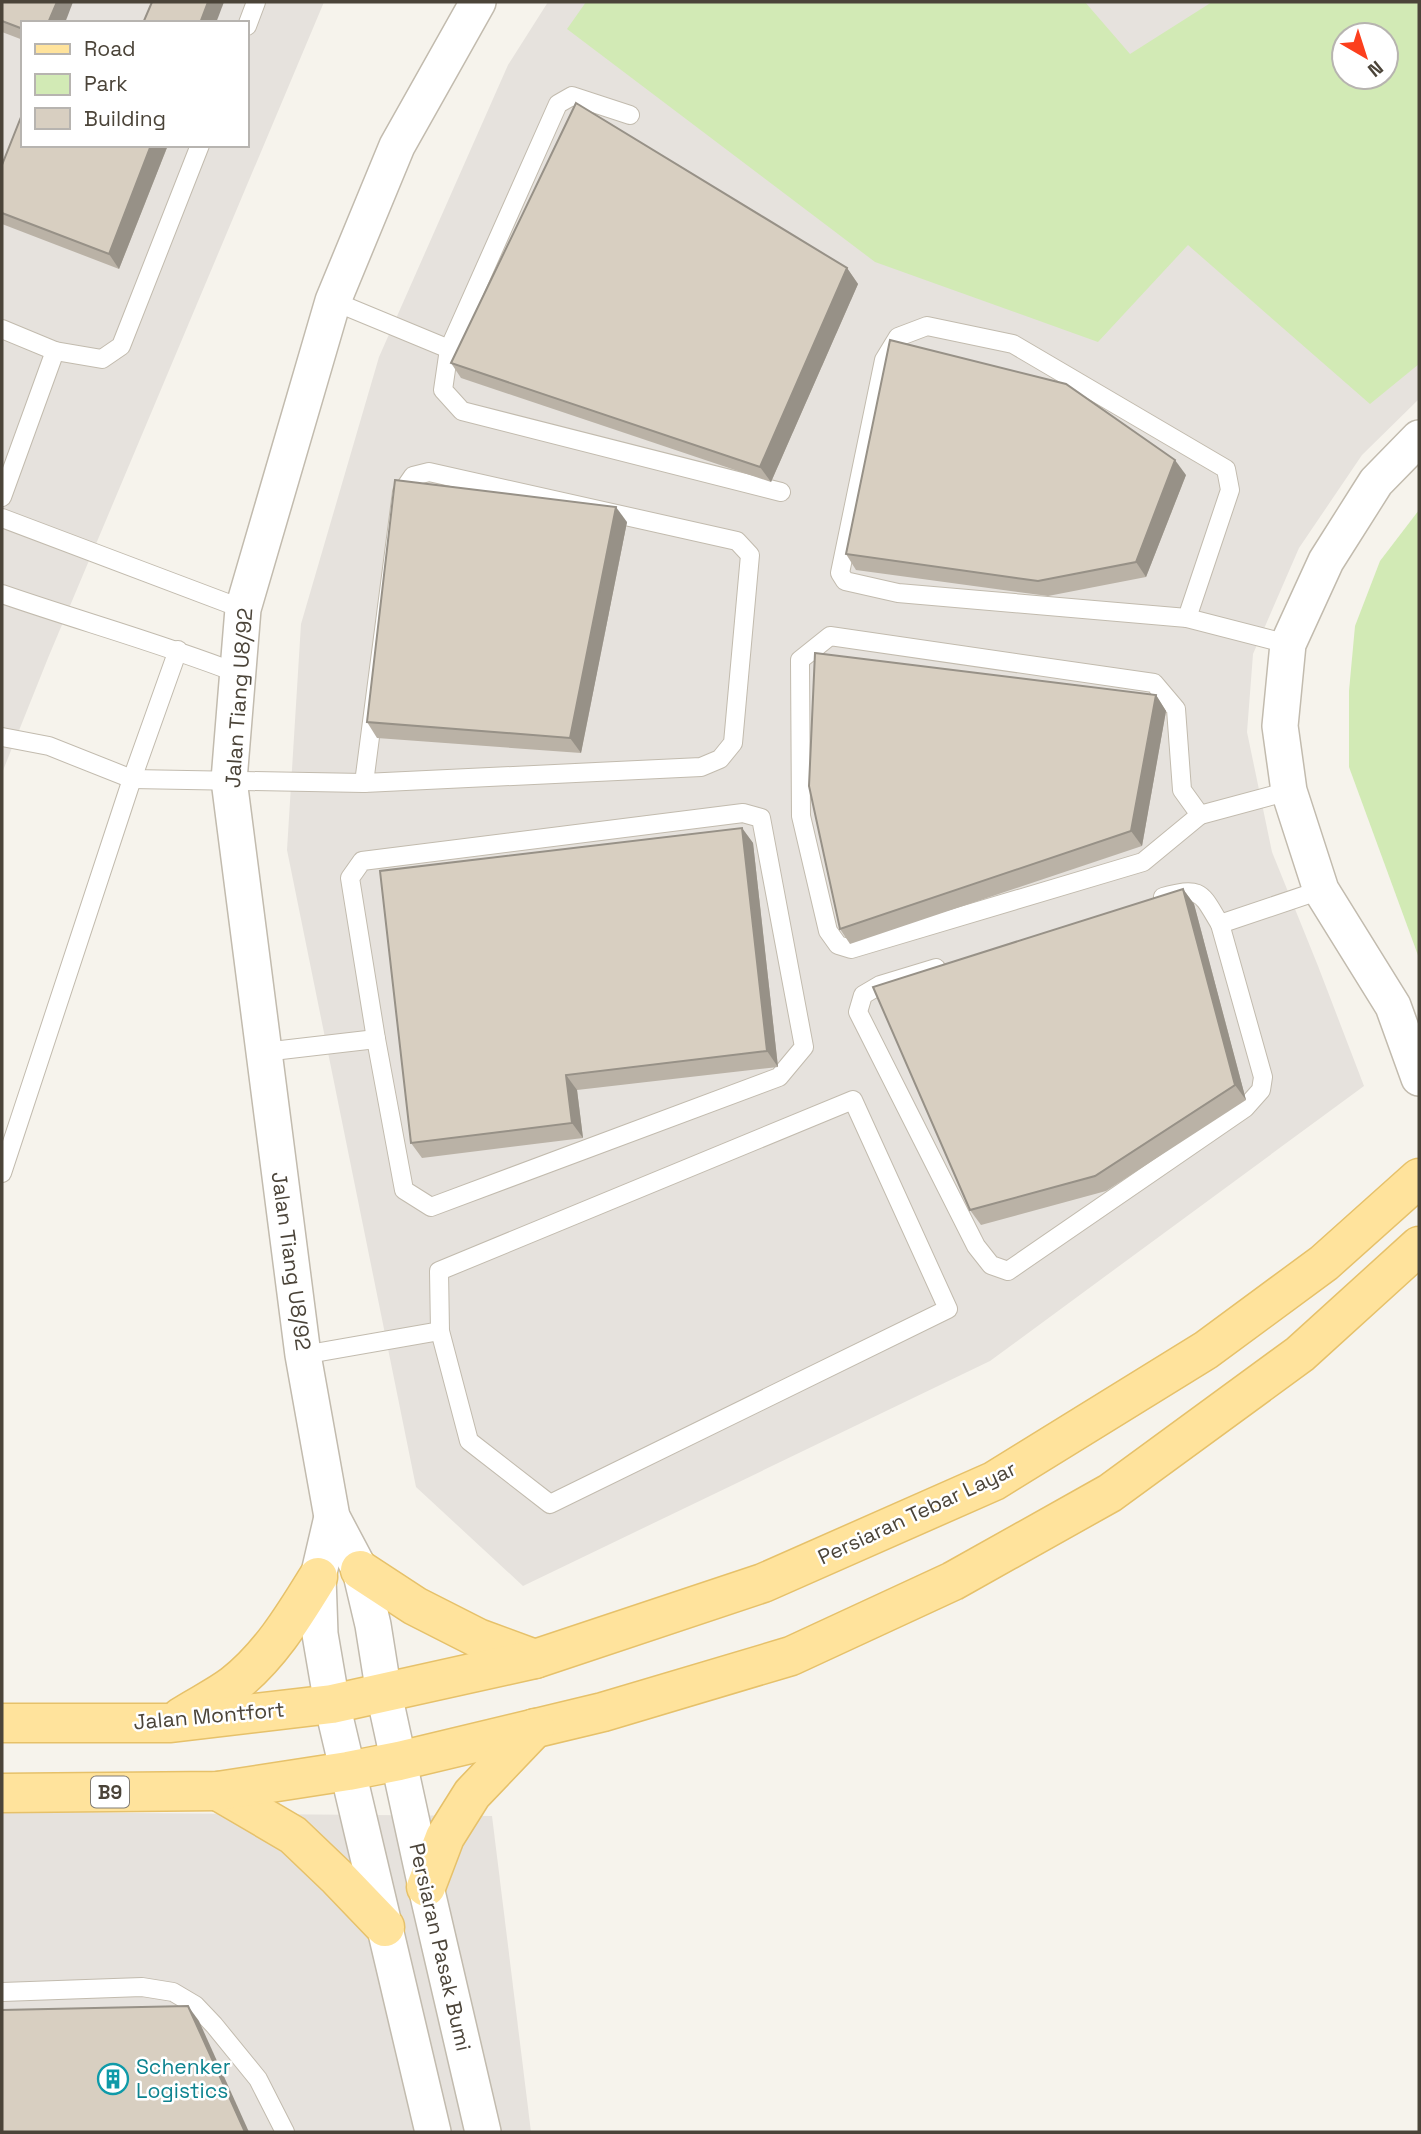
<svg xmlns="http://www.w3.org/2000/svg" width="1421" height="2134" viewBox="0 0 1421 2134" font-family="'Space Grotesk',sans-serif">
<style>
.industrial{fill:#e6e2dd;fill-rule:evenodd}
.green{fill:#d2eab5;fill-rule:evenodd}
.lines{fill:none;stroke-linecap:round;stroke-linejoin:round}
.service-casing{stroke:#c2bbae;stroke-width:20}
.minor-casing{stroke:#c2bbae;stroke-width:38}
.primary-casing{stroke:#e6c16a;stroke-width:41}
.service{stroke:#fff;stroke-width:18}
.minor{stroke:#fff;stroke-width:35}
.primary{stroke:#ffe39c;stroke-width:38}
.wall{fill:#bab2a6}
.shaded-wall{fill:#979187}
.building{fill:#d8cfc1;stroke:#979187;stroke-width:2}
.labels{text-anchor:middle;stroke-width:5;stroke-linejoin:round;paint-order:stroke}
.shield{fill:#fff;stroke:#817c74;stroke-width:2}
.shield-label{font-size:19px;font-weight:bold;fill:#4b4439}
.street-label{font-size:21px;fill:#4b4439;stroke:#fff}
.culture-label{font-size:21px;fill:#0d838f;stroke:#fff;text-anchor:start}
</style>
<rect width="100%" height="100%" fill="#f6f3ec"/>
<g class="industrial">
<path d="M2,2H324L48,658L2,773ZM23,23H247V145H23Z"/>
<path d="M548,2H1419V399L1362,455L1299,548L1253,654L1247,732L1272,852L1318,966L1364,1086L990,1361L523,1586L416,1487L287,850L301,624L379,357L508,65ZM1344,35H1386V77H1344Z"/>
<path d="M2,1812L492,1816L531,2132H2Z"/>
</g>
<g class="green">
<path d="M586,2H1085L1130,54L1212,2H1419V364L1370,404L1188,245L1098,342L875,262L567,29ZM1344,35H1386V77H1344Z"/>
<path d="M1419,510V958L1349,767V691L1355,626L1380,561Z"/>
</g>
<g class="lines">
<g class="service-casing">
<g id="service">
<path d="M247,26L256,2"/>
<path d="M630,115L572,96L558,104L449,349L443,390L462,411L781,492"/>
<path d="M333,301L449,349"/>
<path d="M927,326L1013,344L1226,469L1230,490L1187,618L898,593L845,581L840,573L884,360L898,337Z"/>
<path d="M2,329L55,351L102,359L121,346L200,145"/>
<path d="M429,472L737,541L750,555L733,743L720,759L701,767L364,783L402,492L413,476Z"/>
<path d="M2,497L55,351"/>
<path d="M2,518L243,609"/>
<path d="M2,594C80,621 160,643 237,673"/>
<path d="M1187,618L1288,644"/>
<path d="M830,636L1154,683L1176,709L1182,790L1200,815L1143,862L851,949L838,945L828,931L801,816L800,660Z"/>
<path d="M2,737L49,746L132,779L364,783"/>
<path d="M743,813L761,818L804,1047L779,1077L431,1207L404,1190L376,1039L350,878L362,861Z"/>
<path d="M1200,815L1289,791"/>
<path d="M1163,897C1202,886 1201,893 1220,924L1321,890"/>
<path d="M936,968L880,985L863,995L858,1012L976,1246L991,1265L1008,1271L1245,1108L1261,1090L1263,1077L1220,924"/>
<path d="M264,1052L376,1039"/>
<path d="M2,1173L132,779L178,650"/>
<path d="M303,1355L440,1331L469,1441L550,1504L948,1309L853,1100L439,1271L440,1331"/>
<path d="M2,1992L142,1987L173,1992L195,2005L214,2025L258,2079L285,2132"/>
</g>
</g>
<g class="minor-casing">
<g id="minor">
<path d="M478,2L397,146L333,301L243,609L229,780L303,1355L332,1517L360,1570L373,1625L384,1694L426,1887L483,2132"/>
<path d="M1419,438L1376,482L1326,561L1288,644L1280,726L1289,791L1321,890L1393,1006L1419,1078"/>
<path d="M332,1517L318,1577L320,1634L332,1704L433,2132"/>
</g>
</g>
<g class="primary-casing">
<g id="primary">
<path d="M360,1570L415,1606L478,1638L535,1659"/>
<path d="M181,1717C198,1706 217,1697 233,1685C270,1656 294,1616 318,1577"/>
<path d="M2,1723H171L332,1704L535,1659L763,1583L994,1481L1206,1350L1324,1263L1419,1178"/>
<path d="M218,1791L293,1835L338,1878L385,1927"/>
<path d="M2,1793L218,1791L348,1771L399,1761L603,1712L791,1656L953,1581L1110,1493L1300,1354L1419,1246"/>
<path d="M426,1887L445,1837L472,1794L535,1728"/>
</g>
</g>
<use href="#service" class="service"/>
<use href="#minor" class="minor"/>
<use href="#primary" class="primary"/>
</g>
<g class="wall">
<path d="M2,2L23,23V40L2,32Z"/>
<path d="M168,145L119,269L2,224V165Z"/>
<path d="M847,268L858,284L771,482L461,378L451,363Z"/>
<path d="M1186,475L1146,577L1048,596L856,570L846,554Z"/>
<path d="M627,522L581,753L377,738L367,722Z"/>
<path d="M1156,695L1166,711L1142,846L850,944L840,929Z"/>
<path d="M742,828L753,843L778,1067L577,1090L583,1138L422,1158L411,1143Z"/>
<path d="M1183,889L1194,904L1246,1100L1106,1191L981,1225L970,1210Z"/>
</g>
<g class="shaded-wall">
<path d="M57,2H73L65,23H48Z"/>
<path d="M208,2H224L216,23H200Z"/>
<path d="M151,145H168L119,269L109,254Z"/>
<path d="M847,268L858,284L771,482L760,467Z"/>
<path d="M1175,460L1186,475L1146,577L1136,562Z"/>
<path d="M616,507L627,522L581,753L570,738Z"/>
<path d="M1156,695L1166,711L1142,846L1131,831Z"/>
<path d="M742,828L753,843L778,1067L767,1051Z"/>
<path d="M1183,889L1194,904L1246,1100L1235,1085Z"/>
<path d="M566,1075L577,1090L583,1138L572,1123Z"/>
<path d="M188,2006L199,2021L249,2132H245Z"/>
</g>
<g class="building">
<path d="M2,2H57L48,23H23V29L2,21Z"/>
<path d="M152,2H208L200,23H143Z"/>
<path d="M576,103L847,268L760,467L451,363Z"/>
<path d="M23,112V145H151L109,254L2,213V165Z"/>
<path d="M890,340L1066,384L1175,460L1136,562L1038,581L846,554Z"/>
<path d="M395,480L616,507L570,738L367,722Z"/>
<path d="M815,653L1156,695L1131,831L840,929L809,786Z"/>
<path d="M742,828L767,1051L566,1075L572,1123L411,1143L380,871Z"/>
<path d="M1183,889L1235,1085L1095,1176L970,1210L873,987Z"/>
<path d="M188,2006L245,2132H2V2010Z"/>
</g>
<defs>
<g id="building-ring" transform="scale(1.575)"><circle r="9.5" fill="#fff" stroke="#0f9aa8" stroke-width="1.5"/><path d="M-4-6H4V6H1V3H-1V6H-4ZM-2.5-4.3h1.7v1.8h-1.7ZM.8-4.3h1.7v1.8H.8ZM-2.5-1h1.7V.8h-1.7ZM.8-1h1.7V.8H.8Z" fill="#0f9aa8"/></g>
</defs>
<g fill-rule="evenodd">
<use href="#building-ring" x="113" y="2079"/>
</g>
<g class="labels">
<rect class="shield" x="91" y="1776.5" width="38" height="31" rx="5"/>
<g class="shield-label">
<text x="110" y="1799">B9</text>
</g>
<g class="street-label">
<text transform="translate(239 698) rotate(-86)" y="7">Jalan Tiang U8/92</text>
<text transform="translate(291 1261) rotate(82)" y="7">Jalan Tiang U8/92</text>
<text transform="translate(917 1513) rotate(-25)" y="7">Persiaran Tebar Layar</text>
<text transform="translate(209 1716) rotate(-5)" y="7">Jalan Montfort</text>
<text transform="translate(440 1947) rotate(77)" y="7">Persiaran Pasak Bumi</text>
</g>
<g class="culture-label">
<text x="136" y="2074">Schenker<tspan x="136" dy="24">Logistics</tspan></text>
</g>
</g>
<rect width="1421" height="2134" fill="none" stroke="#4b4439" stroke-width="7"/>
<rect x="21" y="21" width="228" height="126" fill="#ffffff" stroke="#b7b4b0" stroke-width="2"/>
<rect x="35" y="44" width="35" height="10" fill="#ffe39c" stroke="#b7b4b0" stroke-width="2"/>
<text x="84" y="56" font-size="21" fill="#4b4439">Road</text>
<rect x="35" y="74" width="35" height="21" fill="#d2eab5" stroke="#b7b4b0" stroke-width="2"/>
<text x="84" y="91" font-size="21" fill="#4b4439">Park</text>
<rect x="35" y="108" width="35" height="21" fill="#d8cfc1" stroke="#b7b4b0" stroke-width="2"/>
<text x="84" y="126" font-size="21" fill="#4b4439">Building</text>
<g transform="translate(1365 56) rotate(141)"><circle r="33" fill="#ffffff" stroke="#b7b4b0" stroke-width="2"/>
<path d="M0-5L12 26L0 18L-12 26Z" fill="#fc3f1d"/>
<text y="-10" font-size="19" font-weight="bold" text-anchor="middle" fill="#4b4439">N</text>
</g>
</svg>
